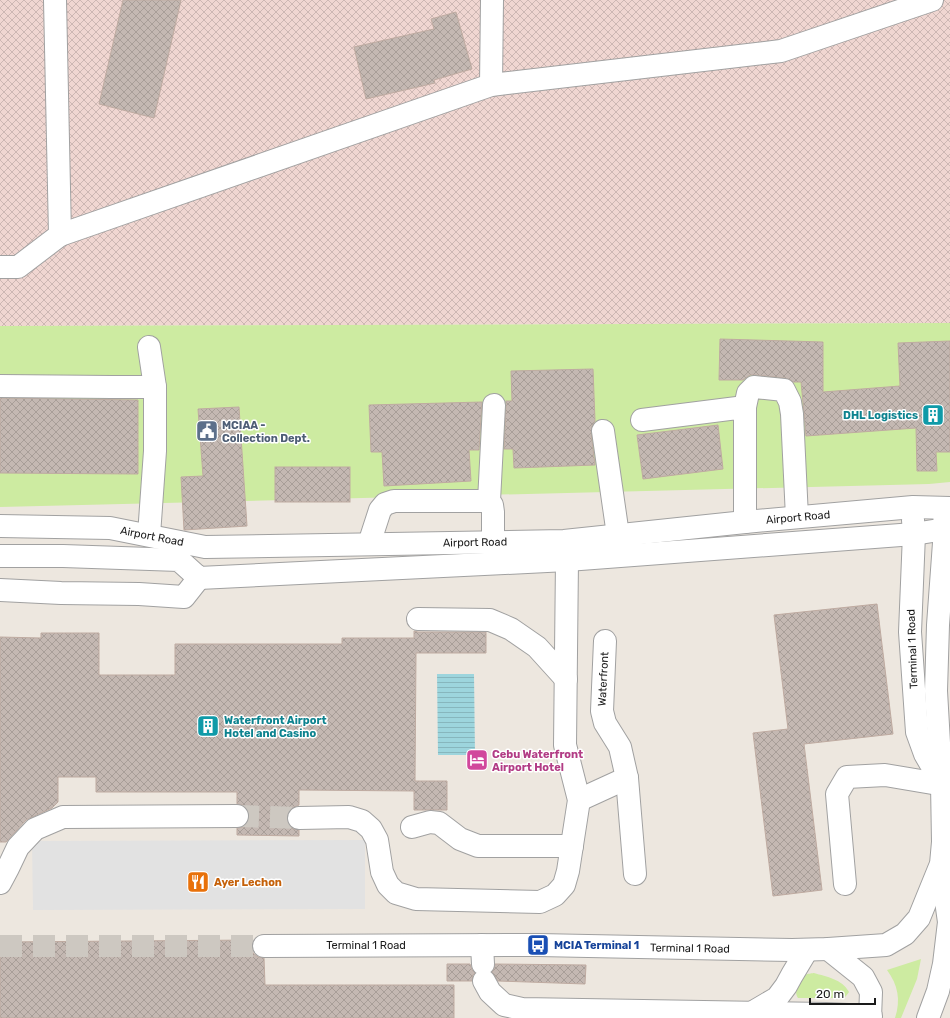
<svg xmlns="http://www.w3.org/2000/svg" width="950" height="1018" viewBox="0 0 950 1018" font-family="Rubik,sans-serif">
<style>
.military{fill:url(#military-cross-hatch)}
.grass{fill:#cdeba1}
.parking{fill:#e2e2e2}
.water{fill:url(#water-rules)}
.building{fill:url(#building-cross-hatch);stroke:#bfaba1}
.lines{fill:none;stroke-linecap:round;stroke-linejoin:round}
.minor-tunnel{stroke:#cdc8c1;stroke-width:22;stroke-dasharray:22 11;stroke-linecap:butt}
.minor-casing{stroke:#a1a1a1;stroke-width:24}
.minor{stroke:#fff;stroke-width:22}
.labels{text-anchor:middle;stroke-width:3;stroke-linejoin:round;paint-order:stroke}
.culture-label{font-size:11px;font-weight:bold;fill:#0d838f;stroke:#fff;text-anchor:end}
.service-label{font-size:11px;font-weight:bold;fill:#4e5e75;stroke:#fff;text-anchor:start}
.street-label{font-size:11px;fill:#1a1a1a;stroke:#fff}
.hotel-label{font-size:11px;font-weight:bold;fill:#b23c85;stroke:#fff;text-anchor:start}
.food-label{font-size:11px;font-weight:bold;fill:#c56008;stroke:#fff;text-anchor:start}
.transit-label{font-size:11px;font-weight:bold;fill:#164399;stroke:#fff;text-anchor:start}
</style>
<defs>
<pattern id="military-cross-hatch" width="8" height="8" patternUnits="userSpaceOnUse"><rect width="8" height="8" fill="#f0d6d1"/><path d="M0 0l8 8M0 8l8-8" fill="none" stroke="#cdb7b3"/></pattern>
<pattern id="water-rules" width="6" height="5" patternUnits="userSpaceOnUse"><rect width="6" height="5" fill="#9dd5dd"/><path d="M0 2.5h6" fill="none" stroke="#87b6bd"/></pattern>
<pattern id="building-cross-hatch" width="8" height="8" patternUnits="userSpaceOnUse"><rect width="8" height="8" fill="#c4b8b2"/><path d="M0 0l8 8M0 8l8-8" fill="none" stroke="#a89e98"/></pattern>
</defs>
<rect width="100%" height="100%" fill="#ede7df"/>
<path class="military" d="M0,0H950V323L0,326Z"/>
<g class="grass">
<path d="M950,323V482L929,484L0,507V326Z"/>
<path d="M921,959L917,979L901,1018H895C901,1000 898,985 887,970Z"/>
<path d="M814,973C827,977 842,979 849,992L846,996L844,998H798C793,990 799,979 807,974C808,974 813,973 814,973Z"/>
</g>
<path class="parking" d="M365,840V909L33,910L32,841Z"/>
<path class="water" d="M437,674H474L475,755H438Z"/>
<g class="building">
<path d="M123,0H181L154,118L99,104Z"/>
<path d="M456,12L472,69L434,80L435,83L366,99L354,47L434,29L431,19Z"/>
<path d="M720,339L823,342V392L900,386L898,343L950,341V452H936L937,471H917L916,428L806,436L804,413L801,382H793L791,380L785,378L755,375H750L743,380H719Z"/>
<path d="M593,369L595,421L592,426L591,432L595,465L514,468L513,449H504L506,406V401H512L511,371Z"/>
<path d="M0,398L138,400V474L0,473Z"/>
<path d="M482,402L479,450H469L471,481L384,486L382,452H371L369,405Z"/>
<path d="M239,407L247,526L184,530L181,477L203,476L198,409Z"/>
<path d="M718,425L723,469L643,479L637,435Z"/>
<rect x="275" y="467" width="75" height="35"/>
<path d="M877,604L893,734L804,744L822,890L773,896L753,733L788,729L774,615Z"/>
<path d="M414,631L418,632H486V653H416L415,781H447V810H414V791L299,790V805L292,808L288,812L287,818L289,825L293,829L299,830V836L237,835V828L244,827L248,822L249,816L248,809L243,805L237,804V792H96V777H58V802L52,808L30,818L26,820L6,842H0V637L41,638V633H99V675H175V644H342V638H414Z"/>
<path d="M253,940L252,946L253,953L258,957L264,958L265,985H454V1018H0V942Z"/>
<path d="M447,964H470L472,970L475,973L473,975L472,981H447Z"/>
<path d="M495,964L586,965L585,984L498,981L492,972L494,969Z"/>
</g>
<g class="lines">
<g class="minor-tunnel">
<path d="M237,816L299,818"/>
<path d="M0,946H264"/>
</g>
<g class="minor-casing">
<g id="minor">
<path d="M491,85L492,0"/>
<path d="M60,235L491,85L781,51L932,0"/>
<path d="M0,267H18L60,235L55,0"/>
<path d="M149,347L155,387V451L149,535"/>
<path d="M0,386L112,387H155"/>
<path d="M745,407L748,393L754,387L784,390L790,402L792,414L797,517"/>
<path d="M642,420L745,407V522"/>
<path d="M603,431L618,535"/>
<path d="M913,520L914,534L910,632L917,732L925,754L940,780"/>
<path d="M0,526L110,528L205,547L564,541L745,522L913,507L950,508"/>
<path d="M493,542V512L492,505L489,501L494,405"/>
<path d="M369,544L380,510L385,504L394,501H489"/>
<path d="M0,556H63L179,560L199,578L567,560L914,534L945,529L950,527"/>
<path d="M0,590L61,593L139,594L184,597L199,578"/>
<path d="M418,619L490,620L511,629L537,647L566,679"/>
<path d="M627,778L635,874"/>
<path d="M579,800L627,778L620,747L605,723L602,711L605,641"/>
<path d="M299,818L349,817L362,821L371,829L377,840L382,872L388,885L396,893L416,899L540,902L555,895L564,885L568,871L579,800L565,745L567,560L565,546"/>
<path d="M412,827L430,822L439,823L460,839L478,846H572"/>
<path d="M0,883L8,868L18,847L35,829L63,817L237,816"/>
<path d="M845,884L837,794L847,777L885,775L950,786"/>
<path d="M482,945L483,964"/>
<path d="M264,946L538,945L792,950L828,949L886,945L905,934L919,918L941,864L943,842L942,784L939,743L936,691L938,625L945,529L944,508"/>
<path d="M828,949L863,977L871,992L870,1018"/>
<path d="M484,981L490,992L504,1005L522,1009L826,1014L871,1016"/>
<path d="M753,1012L777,998L786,986L792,975L807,950"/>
<path d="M928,1018L938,991L944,964L949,922L941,865"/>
</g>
</g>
<use href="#minor" class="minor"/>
</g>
<defs>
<g id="building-square" transform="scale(1.15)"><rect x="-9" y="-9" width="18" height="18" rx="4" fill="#0f9aa8" stroke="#fff"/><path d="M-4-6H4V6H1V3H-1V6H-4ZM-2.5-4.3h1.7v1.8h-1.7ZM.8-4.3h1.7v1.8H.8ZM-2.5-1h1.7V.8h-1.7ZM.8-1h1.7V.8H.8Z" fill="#fff"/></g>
<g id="civic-square" transform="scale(1.15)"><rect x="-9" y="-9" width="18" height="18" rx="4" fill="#5c6f8a" stroke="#fff"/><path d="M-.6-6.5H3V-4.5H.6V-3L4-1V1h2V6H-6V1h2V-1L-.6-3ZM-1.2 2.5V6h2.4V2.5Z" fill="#fff"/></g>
<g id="hotel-square" transform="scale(1.15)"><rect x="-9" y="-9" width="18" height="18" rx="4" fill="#d1479c" stroke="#fff"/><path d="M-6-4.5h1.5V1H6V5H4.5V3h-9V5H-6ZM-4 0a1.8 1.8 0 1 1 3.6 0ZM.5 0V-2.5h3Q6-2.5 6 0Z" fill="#fff"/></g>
<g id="restaurant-square" transform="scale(1.15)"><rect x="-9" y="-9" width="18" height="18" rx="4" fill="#e8710a" stroke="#fff"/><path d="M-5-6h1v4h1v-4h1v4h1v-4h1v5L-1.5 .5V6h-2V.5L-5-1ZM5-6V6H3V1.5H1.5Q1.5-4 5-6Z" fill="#fff"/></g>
<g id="bus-square" transform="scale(1.15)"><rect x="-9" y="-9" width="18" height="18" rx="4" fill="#1a4fb4" stroke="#fff"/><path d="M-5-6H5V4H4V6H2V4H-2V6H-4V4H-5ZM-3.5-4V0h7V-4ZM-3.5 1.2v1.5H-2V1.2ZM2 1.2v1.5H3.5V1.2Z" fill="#fff"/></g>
</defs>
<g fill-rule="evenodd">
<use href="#building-square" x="933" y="415"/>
<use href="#civic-square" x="207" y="431"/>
<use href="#building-square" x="208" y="726"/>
<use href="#hotel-square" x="477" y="760"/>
<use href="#restaurant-square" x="198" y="882"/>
<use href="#bus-square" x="538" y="945"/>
</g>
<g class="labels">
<g class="culture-label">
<text x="918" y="419">DHL Logistics</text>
<text x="224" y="724" text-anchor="start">Waterfront Airport<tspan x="224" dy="13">Hotel and Casino</tspan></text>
</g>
<g class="service-label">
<text x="222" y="429">MCIAA -<tspan x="222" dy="13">Collection Dept.</tspan></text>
</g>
<g class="street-label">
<text transform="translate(798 517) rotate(-5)" y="4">Airport Road</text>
<text transform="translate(152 536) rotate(11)" y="4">Airport Road</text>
<text transform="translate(475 542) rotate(-1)" y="4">Airport Road</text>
<text transform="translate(912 649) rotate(-92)" y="4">Terminal 1 Road</text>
<text transform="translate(603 679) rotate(-87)" y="4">Waterfront</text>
<text x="366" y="949">Terminal 1 Road</text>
<text transform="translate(690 948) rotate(1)" y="4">Terminal 1 Road</text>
</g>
<g class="hotel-label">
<text x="492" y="758">Cebu Waterfront<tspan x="492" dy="13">Airport Hotel</tspan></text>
</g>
<g class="food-label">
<text x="214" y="886">Ayer Lechon</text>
</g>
<g class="transit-label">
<text x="554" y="949">MCIA Terminal 1</text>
</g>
</g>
<path d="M810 998v6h65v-6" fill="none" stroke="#1a1a1a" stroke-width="2"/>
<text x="816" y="998" font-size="12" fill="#1a1a1a" stroke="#ffffff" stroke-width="3" paint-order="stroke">20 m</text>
</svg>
